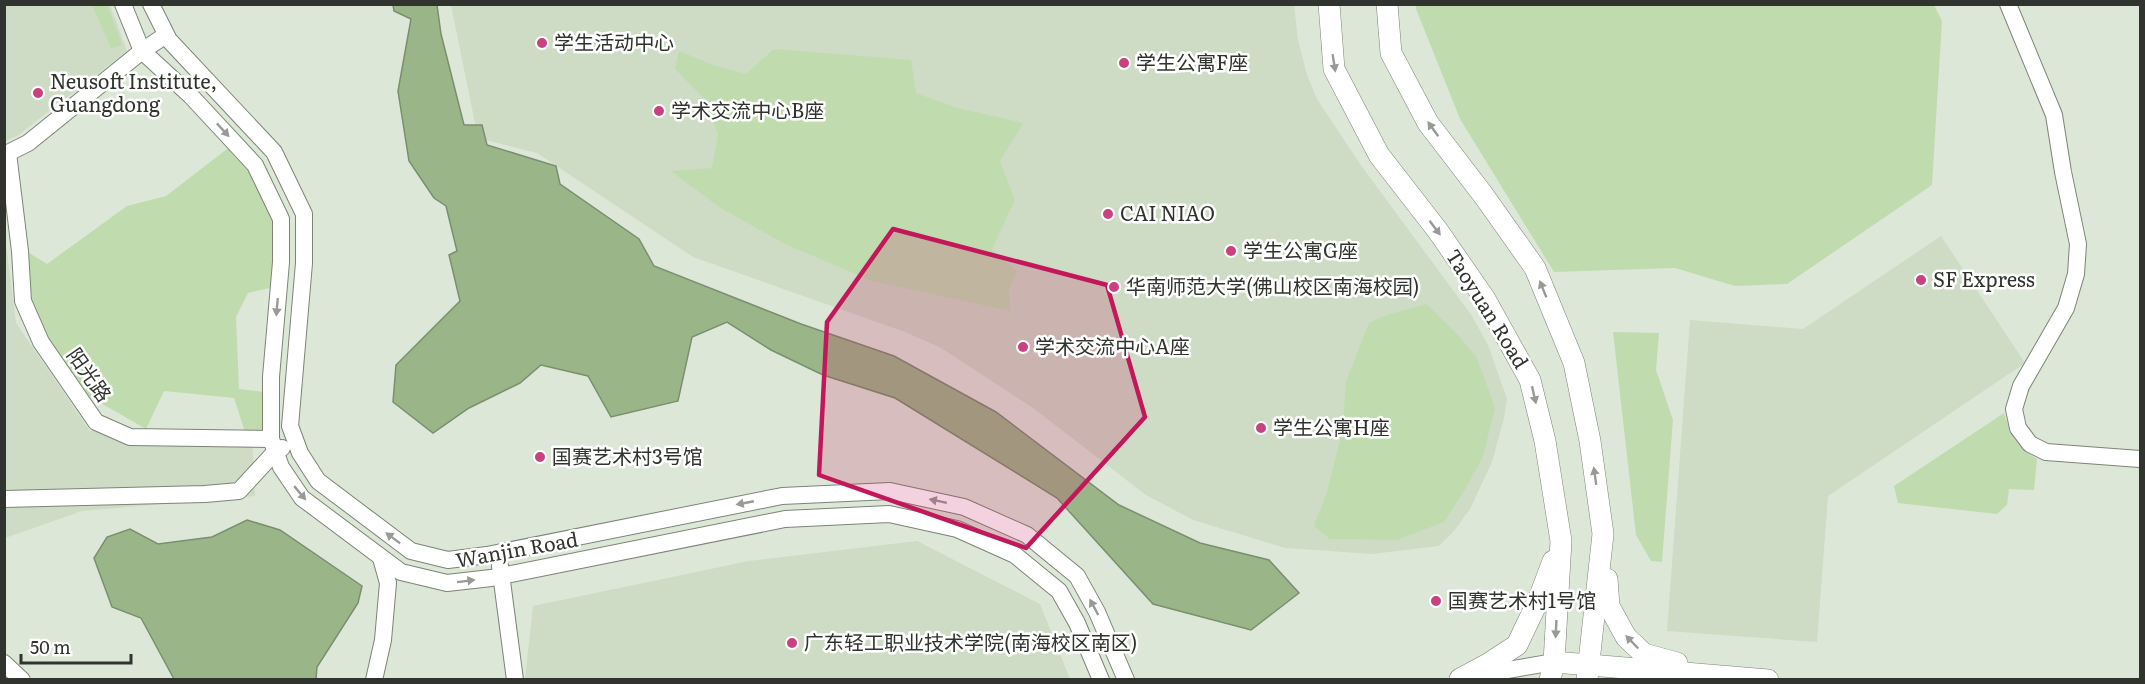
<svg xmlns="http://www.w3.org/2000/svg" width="2145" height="684" viewBox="0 0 2145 684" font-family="Literata,'Noto Sans SC',serif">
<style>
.built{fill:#cedbc5}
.green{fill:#c0dcaf}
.water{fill:#9ab689;stroke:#7a8f6e;stroke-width:1.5}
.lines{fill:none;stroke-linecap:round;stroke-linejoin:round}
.minor-casing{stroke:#7c8476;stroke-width:18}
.major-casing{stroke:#7c8476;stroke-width:22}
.minor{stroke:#fff;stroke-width:16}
.major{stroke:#fff;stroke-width:21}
.oneway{fill:#989a96}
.marked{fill:#c2185b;fill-opacity:0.2;stroke:#c2185b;stroke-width:4.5;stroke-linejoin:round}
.poi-dot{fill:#c9417e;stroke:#fff;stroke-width:2}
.labels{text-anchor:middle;stroke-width:5;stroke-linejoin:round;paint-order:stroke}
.poi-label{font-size:20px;fill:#31342e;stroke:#fff;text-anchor:start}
.street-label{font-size:20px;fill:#31342e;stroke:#fff}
</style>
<rect width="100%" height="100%" fill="#dde7d7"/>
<g class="built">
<path d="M5,5H110L127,51L17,136L5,141Z"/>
<path d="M451,5H1294L1298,40L1307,75L1317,99L1360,164L1472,316L1488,345L1507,399L1504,418L1492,462L1470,509L1454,531L1439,546L1372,554L1285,548L1193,520L1146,495L1033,408L941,348L905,332L693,257L537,153L478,138Z"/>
<path d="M4,228L16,323L90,431L252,438L255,496L82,511L5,538Z"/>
<path d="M1941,236L2025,363L1828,496L1817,642L1667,631L1690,320L1803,329Z"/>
<path d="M917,541L1040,604L1070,679H525L533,606L749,561Z"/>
</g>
<g class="green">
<path d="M92,5H107L122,45L111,48Z"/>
<path d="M1416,5H1934L1942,21L1932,185L1787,284L1735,286L1675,268L1554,272L1460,119L1416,9Z"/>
<path d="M774,49L911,60L916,93L957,108L1023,123L1000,161L1015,200L992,249L1017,271L1009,290L1010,311L872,281L785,244L719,207L671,171L712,168L718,134L705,99L675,69L679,51L719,67L746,74Z"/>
<path d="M231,146L251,167L277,221L274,287L248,293L236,317L239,389L266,392V435L245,432L234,398L164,391L146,429L78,390L46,337L32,301L28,252L47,264L127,206L166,196Z"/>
<path d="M1426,304L1457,334L1477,358L1495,408L1483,456L1466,488L1444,522L1397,540L1330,539L1314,526L1327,492L1343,428L1346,382L1369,323L1387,315Z"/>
<path d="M1613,332L1659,333L1656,370L1673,420L1662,562L1651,561L1636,535Z"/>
<path d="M2004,413C2012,436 2016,446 2037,459L2034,490L2009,489L2007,505L1997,514L1898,503L1894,486Z"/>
</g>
<g class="water">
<path d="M393,5H437L441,34L464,125H482L487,145L556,166L560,184L639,239L654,266L801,324L894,356L996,412L1119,505L1200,543L1269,560L1299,593L1251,630L1153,604L1057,498L895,398L823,375L771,350L727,322L692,337L678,401L611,417L588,376L541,365L520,383L469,408L433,433L393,402L396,365L460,301L449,255L457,251L446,206L434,198L409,161L398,91L411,19L394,11Z"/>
<path d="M247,520L280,530L362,586L358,603L317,667L316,679H174L141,618L112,607L94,558L107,537L130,529L158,544L212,537Z"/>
</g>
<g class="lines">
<g class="minor-casing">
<g id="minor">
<path d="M123,4L142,51L190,95L255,165L281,219V262L271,377V439L281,467L302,498L401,572L447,583L491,578L785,519L889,514L957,529L1015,555L1059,591L1077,623L1101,680"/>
<path d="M151,4L169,40L274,152L304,214V263L290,426L300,453L318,481L411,551L448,560L487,555L782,496L890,491L964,507L1027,535L1077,576L1097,612L1126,680"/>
<path d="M2008,4L2054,115L2063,172L2078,244L2076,274L2066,308L2021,386L2014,409L2018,428L2030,444L2046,452L2140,459"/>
<path d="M8,153L20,251L23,301L41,342L96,422L130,437L271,439"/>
<path d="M4,155L28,143L142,51L166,35"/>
<path d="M4,499L205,494L239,491L275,452L282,448"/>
<path d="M500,566L515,680"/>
<path d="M4,663L22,680"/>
<path d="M1472,676L1554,662"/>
<path d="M374,680L383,640L388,583L381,558"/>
</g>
</g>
<g class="major-casing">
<g id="major">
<path d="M1329,4L1334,69L1379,155L1438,231L1485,299L1530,380L1545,441L1561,541L1554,662L1550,680"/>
<path d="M1387,4L1391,53L1428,123L1484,196L1535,268L1574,363L1590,441L1603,534L1587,680"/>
<path d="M1607,579L1609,606L1626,637L1644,654L1677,663"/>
<path d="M1554,662L1768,680"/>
<path d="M1460,679L1488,664L1517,645L1538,601L1553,561"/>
</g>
</g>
<use href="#minor" class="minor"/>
<use href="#major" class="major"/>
</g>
<defs><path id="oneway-solid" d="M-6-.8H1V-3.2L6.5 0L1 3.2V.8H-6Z" transform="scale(1.5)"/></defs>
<g class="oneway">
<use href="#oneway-solid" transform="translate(1334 63) rotate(81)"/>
<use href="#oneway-solid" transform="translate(1433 129) rotate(-126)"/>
<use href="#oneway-solid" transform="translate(223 130) rotate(47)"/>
<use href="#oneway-solid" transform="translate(1435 228) rotate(53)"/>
<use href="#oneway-solid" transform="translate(1543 289) rotate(-112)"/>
<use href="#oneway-solid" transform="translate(277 307) rotate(95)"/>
<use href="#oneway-solid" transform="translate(1534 395) rotate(77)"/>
<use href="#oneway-solid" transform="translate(1595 476) rotate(-98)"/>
<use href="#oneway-solid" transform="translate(300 493) rotate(50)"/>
<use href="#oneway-solid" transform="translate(938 501) rotate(-168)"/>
<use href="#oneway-solid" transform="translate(745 503) rotate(169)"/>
<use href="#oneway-solid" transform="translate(393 538) rotate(-143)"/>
<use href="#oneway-solid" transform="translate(466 581) rotate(-7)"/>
<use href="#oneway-solid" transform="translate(1094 607) rotate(-118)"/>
<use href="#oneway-solid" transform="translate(1556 629) rotate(93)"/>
<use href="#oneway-solid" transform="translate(1632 642) rotate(-134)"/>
</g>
<path class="marked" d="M893,229L1107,285L1145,417L1026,548L819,475L827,322Z"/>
<g class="poi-dot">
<circle cx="542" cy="43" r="6"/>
<circle cx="1124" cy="63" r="6"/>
<circle cx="38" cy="93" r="6"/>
<circle cx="659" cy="111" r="6"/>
<circle cx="1108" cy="214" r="6"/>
<circle cx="1231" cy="251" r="6"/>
<circle cx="1921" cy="280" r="6"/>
<circle cx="1114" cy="287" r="6"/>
<circle cx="1023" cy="347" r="6"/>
<circle cx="1261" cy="428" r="6"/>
<circle cx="540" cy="457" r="6"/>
<circle cx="1436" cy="601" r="6"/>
<circle cx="792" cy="643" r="6"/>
</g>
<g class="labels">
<g class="poi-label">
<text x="554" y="50">学生活动中心</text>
<text x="1136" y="70">学生公寓F座</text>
<text x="50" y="89">Neusoft Institute,<tspan x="50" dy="23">Guangdong</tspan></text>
<text x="671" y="118">学术交流中心B座</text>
<text x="1120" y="221">CAI NIAO</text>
<text x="1243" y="258">学生公寓G座</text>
<text x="1933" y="287">SF Express</text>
<text x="1126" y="294">华南师范大学(佛山校区南海校园)</text>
<text x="1035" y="354">学术交流中心A座</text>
<text x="1273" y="435">学生公寓H座</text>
<text x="552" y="464">国赛艺术村3号馆</text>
<text x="1448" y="608">国赛艺术村1号馆</text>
<text x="804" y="650">广东轻工职业技术学院(南海校区南区)</text>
</g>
<g class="street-label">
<text transform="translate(1487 309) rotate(58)" y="7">Taoyuan Road</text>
<text transform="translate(89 375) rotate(55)" y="7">阳光路</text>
<text transform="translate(517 550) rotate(-10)" y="7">Wanjin Road</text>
</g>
</g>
<rect width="2145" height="684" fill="none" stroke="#31342e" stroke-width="12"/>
<path d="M21 654v9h110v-9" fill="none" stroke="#31342e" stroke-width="3"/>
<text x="30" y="654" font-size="18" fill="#31342e" stroke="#ffffff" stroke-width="4.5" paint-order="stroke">50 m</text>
</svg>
